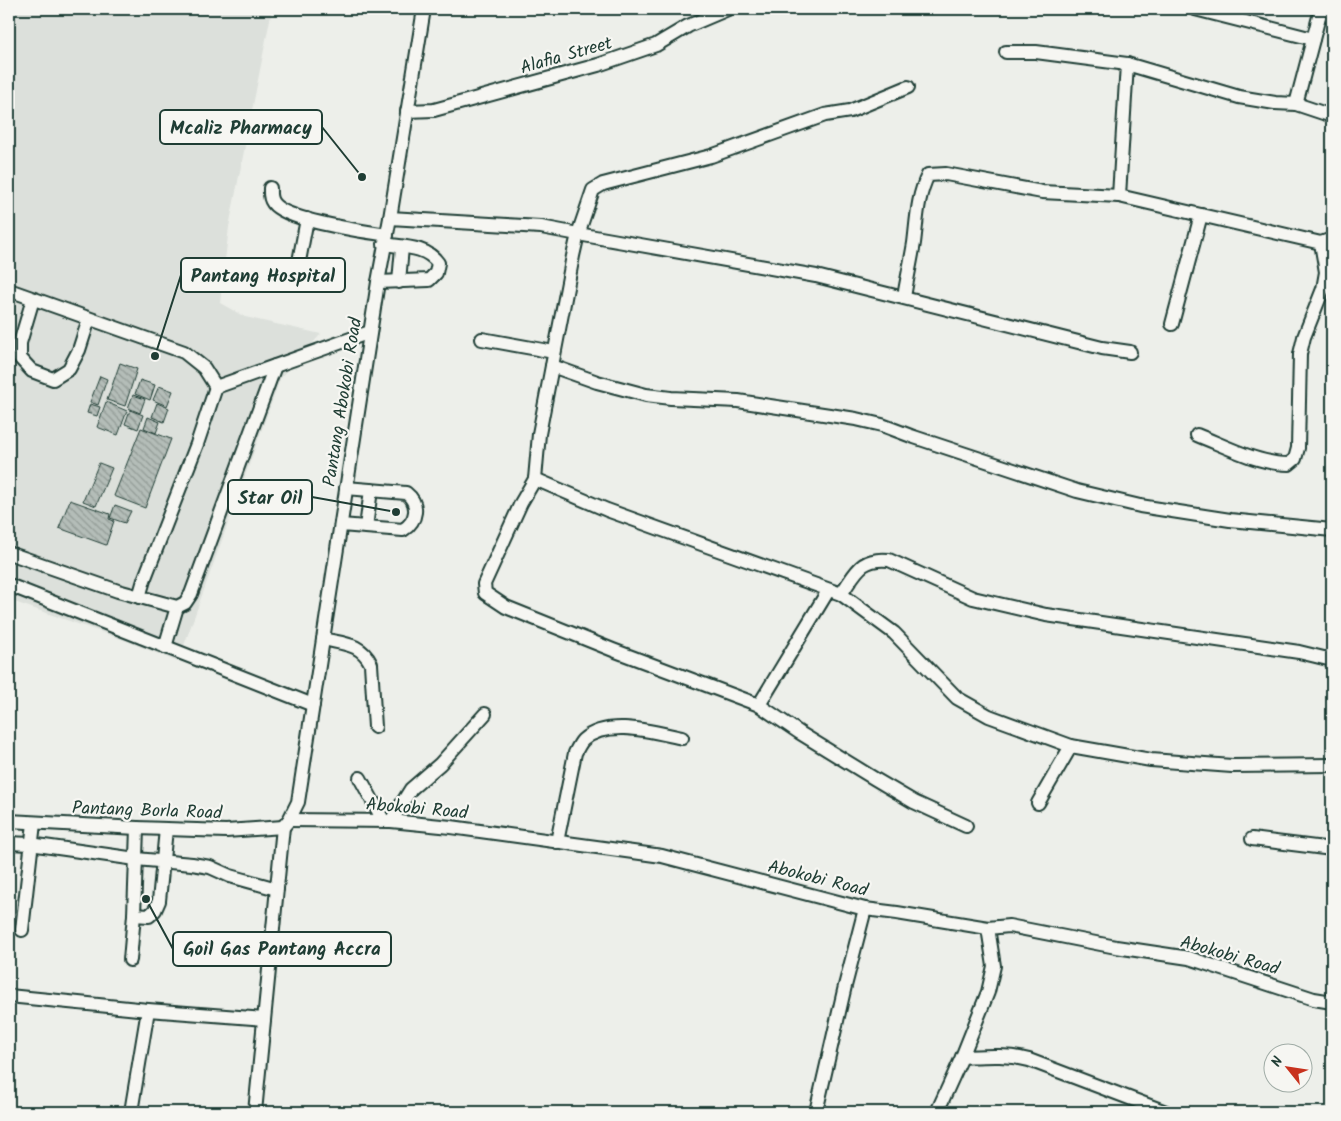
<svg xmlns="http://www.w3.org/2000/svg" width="1341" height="1121" viewBox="0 0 1341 1121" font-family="Kalam,sans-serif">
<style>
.built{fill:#dce0db}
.building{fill:url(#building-back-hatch);stroke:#1f3d34}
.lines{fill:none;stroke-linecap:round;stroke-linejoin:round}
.minor-casing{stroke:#1f3d34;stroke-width:16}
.minor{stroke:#f6f6f2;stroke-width:12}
.labels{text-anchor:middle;stroke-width:4.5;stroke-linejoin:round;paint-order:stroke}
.street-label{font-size:18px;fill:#1f3d34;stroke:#f6f6f2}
.leader{fill:none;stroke:#1f3d34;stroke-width:2}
.callout-dot{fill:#1f3d34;stroke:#f6f6f2;stroke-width:2}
.callout{fill:#f6f6f2;stroke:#1f3d34;stroke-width:2}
.callout-label{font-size:19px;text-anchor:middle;font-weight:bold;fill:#1f3d34}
</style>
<defs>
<pattern id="building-back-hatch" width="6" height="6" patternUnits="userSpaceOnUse" patternTransform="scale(1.25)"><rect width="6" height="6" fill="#b4bdb8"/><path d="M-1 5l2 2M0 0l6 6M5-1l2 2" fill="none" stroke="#929b96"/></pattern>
</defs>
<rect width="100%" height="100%" fill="#edefea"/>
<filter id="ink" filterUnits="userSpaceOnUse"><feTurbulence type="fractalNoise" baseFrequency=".02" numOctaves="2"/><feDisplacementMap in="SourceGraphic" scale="10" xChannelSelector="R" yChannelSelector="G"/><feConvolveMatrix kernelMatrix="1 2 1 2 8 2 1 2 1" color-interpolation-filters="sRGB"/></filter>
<g filter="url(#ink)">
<path class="built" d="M9,9H272L229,227L220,303L245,317L321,334L280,379L178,662L127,641L9,600Z"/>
<g class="building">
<path d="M120,363L137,369L125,406L107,400Z"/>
<path d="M100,376L107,379L98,405L90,402Z"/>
<path d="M140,380L155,385L150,400L135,394Z"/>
<path d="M159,386L173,391L167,406L153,400Z"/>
<path d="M133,395L145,399L140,413L128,408Z"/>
<path d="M106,402L127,411L118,435L97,427Z"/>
<path d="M157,403L169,408L164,422L152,417Z"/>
<path d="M90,404L100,407L97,416L87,413Z"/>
<path d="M130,410L143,415L138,429L125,424Z"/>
<path d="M148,417L160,422L156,433L144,428Z"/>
<path d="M141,428L171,439L145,508L114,496Z"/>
<path d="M99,463L112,468L96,506L83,501Z"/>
<path d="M70,500L110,514L109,519L114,521L106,545L59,528Z"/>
<path d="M115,505L131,511L125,523L110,518Z"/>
</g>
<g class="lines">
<g class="minor-casing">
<g id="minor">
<path d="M1195,9L1313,39"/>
<path d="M1328,9L1332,19"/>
<path d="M1006,52H1036L1127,64L1239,97L1275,103L1296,104L1332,116"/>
<path d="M908,87L850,111L825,115L711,156L603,184L593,190L578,234L573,256L539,434L535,479L521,503L484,584L485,593L506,607L613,650L759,705L800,733L875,779L914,802L966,826"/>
<path d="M1296,104L1321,9"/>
<path d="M407,111L434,110L598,65L656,45L688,26L728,9"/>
<path d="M270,188C270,193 269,198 273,203C286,221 363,231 387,235"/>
<path d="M1119,196L1127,64"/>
<path d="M390,218L541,227L578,234L816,276L1102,348L1130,352"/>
<path d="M297,272L307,219"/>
<path d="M378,282L429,280L436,273L438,263C426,246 403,247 384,244"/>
<path d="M399,282L402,247"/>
<path d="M9,290L184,352L204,368L216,387"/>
<path d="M904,297C907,279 911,261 914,243C917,220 917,197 928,175L946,174L1042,192L1119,196L1321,243L1332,239"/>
<path d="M33,299L20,343V358L32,371L53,379L69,369L79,350L89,319"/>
<path d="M1172,324L1201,215"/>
<path d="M482,339L554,352"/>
<path d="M552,366L597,382L646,395L671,398L738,401L856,419L882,425L911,436L1077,491L1140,506L1230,520L1332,530"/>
<path d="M216,387L370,332"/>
<path d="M1197,435C1225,446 1258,464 1289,464L1295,459L1298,448L1300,354L1304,337L1323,289L1326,272L1321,243"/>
<path d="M535,479L607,510L841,594L894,633L957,698L989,716L1071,746L1151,760L1232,766L1332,765"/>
<path d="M341,525L403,530C417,521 420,504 406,493L346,488"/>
<path d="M366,527L371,490"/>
<path d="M9,553L118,591L177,607L185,603L191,594L275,366"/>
<path d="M9,585L313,705"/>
<path d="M841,594C856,573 860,557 889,560L973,598L1046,615L1299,652L1332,660"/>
<path d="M139,597L144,580L197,444L216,387"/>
<path d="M323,639C344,644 361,643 371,664L375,727"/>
<path d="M165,647L177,607"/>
<path d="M759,705L828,591"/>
<path d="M360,778L383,820"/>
<path d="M1038,803L1071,746"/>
<path d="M289,820L391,821L451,827L662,856L865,909L897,913L988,928L1009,926L1116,947L1189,958L1314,999L1332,1002"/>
<path d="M9,821L137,828L226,831L283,827"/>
<path d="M391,821L411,789L440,764L485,714"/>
<path d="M283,827L289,820L298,802L378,282L390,218L424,9"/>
<path d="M1252,839L1332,849"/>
<path d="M557,842L575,753C577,749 580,743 583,740C608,718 653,732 682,738"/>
<path d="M9,843L30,844L136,859L192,864L210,867L230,876L277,889"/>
<path d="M134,915L149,916L155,910L159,901L166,829"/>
<path d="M22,930L34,823"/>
<path d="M130,960L134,915L137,828"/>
<path d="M9,996L148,1010L264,1019"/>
<path d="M962,1057C985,1056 1007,1054 1029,1060L1166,1112"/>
<path d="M131,1112L148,1010"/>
<path d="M255,1112L283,827"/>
<path d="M816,1112L845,986L865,909"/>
<path d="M937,1112L962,1057L988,992L994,966L988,928"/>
</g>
</g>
<use href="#minor" class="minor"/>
</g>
</g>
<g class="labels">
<g class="street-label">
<text transform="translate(566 55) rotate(-16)" y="6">Alafia Street</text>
<text transform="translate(342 402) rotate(-81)" y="6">Pantang Abokobi Road</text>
<text transform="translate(417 808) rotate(5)" y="6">Abokobi Road</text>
<text transform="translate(147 810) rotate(2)" y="6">Pantang Borla Road</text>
<text transform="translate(818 878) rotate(14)" y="6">Abokobi Road</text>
<text transform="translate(1230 955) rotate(16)" y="6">Abokobi Road</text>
</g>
</g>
<path class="leader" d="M362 177L322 127M155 356L181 275M396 512L312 497M146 899L173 949"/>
<g class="callout-dot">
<circle cx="362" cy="177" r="5"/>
<circle cx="155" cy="356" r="5"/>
<circle cx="396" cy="512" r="5"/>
<circle cx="146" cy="899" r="5"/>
</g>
<g class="callout">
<rect x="160" y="110" width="162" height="34" rx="5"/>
<rect x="181" y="258" width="164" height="34" rx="5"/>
<rect x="228" y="480" width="84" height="34" rx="5"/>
<rect x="173" y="932" width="218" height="34" rx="5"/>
</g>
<g class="callout-label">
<text x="241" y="134">Mcaliz Pharmacy</text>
<text x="263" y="282">Pantang Hospital</text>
<text x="270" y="504">Star Oil</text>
<text x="282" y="955">Goil Gas Pantang Accra</text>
</g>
<rect width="1341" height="1121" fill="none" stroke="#f6f6f2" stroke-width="30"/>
<rect x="15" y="15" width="1311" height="1091" fill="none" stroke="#1f3d34" stroke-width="2" filter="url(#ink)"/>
<g transform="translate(1288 1068) rotate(300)"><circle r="24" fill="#f6f6f2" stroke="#a0aca6"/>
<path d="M0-4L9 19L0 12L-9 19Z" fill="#c8321e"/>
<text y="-8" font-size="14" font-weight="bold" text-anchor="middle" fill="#1f3d34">N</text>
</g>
</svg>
